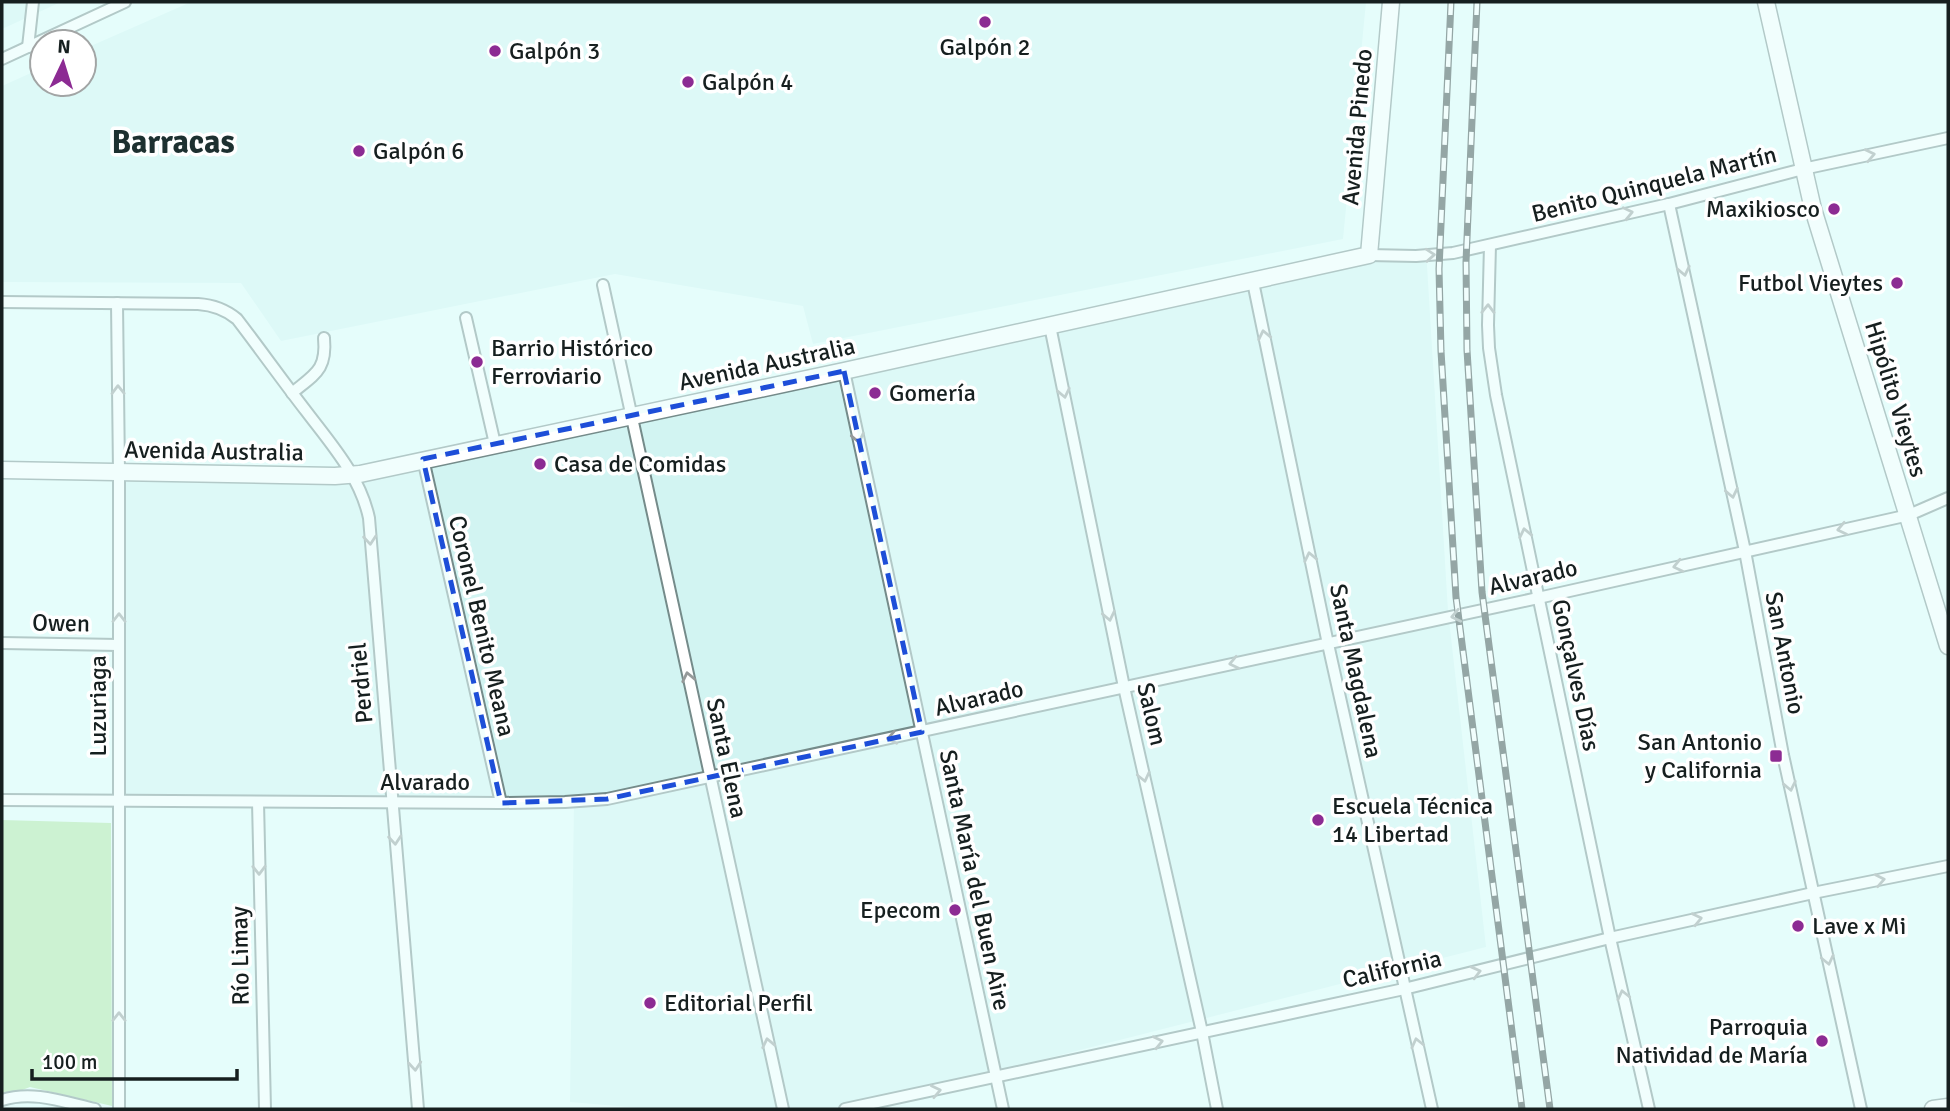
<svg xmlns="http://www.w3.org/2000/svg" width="1950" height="1111" viewBox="0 0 1950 1111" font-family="Signika,sans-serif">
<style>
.built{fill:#d2f4f2}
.green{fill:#ade4a1}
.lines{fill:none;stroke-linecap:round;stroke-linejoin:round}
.minor-casing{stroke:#758b8a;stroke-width:14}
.secondary-casing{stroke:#758b8a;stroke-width:19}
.minor{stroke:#fff;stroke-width:10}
.secondary{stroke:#fff;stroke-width:16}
.rail-casing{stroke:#313c3c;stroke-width:7}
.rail{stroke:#fff;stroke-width:4.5;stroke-dasharray:13;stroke-linecap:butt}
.oneway{stroke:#969a9a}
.marked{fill:none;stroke:#1d4ed8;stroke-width:5;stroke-dasharray:14 9;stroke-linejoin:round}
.poi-dot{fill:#8c2b93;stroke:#fff;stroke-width:2.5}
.labels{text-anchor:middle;stroke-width:7;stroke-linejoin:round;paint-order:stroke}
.poi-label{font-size:24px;fill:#161f1f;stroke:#fff;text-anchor:start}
.street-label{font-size:24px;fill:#161f1f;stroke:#fff}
.district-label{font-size:32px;font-weight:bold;fill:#1d3030;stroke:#fff}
</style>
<rect width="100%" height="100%" fill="#e5fdfb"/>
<g class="built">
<path d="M2,2H61L2,29Z"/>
<path d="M191,2H1366L1343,239L813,344L803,306L615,274L281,341L241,283L2,282V86L42,68V84H84V49Z"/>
<path d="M1426,249L1448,611L1486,947L848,1109H652L570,1102L574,800H117L121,482L373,471Z"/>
</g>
<path class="green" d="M2,820L111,823L112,1106L30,1087L2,1098Z"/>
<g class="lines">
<g class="minor-casing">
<g id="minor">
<path d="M28,47L33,2"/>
<path d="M2,59L125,2"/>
<path d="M1669,204L1745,551L1783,755L1861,1109"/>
<path d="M1490,245L1488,325L1489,348L1496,395L1610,938L1649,1109"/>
<path d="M1369,255L1416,256L1453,253L1669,204L1803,169L1948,138"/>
<path d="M1253,282L1328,644L1432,1109"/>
<path d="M603,285L783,1109"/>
<path d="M2,302L198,304C213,305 225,309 237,319C260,349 282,380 306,411C331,444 360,476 369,518L418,1109"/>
<path d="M117,303L119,472V1109"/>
<path d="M466,318L495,444"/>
<path d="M1050,326L1124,687L1202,1032L1217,1109"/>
<path d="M844,371L1003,1109"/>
<path d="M292,393C315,374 327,370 324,338"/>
<path d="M423,459L501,803"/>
<path d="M2,643L119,645"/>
<path d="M2,800L501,803L565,802L607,799L1538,598L1909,515L1948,498"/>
<path d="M258,802L265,1109"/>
<path d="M2,1100C33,1090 64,1102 95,1109"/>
<path d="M845,1109L1404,989L1610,938L1813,893L1948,866"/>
</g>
</g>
<g class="secondary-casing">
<g id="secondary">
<path d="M1766,2L1813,209L1948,646"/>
<path d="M2,470L335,476L360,474L844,371L1369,255L1391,2"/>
<path d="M1933,1109L1948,1107"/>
</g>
</g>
<use href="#minor" class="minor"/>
<use href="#secondary" class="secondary"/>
<g class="rail-casing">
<g id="rail">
<path d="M1451,2L1439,269L1441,351L1456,597L1522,1109"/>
<path d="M1477,2L1466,262L1467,350L1482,592L1550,1109"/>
</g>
</g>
<use href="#rail" class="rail"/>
</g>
<defs><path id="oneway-chevron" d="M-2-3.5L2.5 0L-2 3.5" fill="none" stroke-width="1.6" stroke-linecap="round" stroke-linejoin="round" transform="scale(1.75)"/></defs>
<g class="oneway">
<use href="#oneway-chevron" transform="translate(1870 155) rotate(-12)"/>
<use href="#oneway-chevron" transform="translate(1628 213) rotate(-13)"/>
<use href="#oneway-chevron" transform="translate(1430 255) rotate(-4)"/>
<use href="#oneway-chevron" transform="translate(1684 271) rotate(78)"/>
<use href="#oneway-chevron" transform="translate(1488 309) rotate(-89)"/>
<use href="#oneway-chevron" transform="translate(1264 335) rotate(-102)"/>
<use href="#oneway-chevron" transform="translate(118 390) rotate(-91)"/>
<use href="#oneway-chevron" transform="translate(1064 393) rotate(78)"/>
<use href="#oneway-chevron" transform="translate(858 438) rotate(78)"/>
<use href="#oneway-chevron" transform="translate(1732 493) rotate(78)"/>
<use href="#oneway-chevron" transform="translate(1842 529) rotate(168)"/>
<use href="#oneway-chevron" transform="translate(1525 533) rotate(-102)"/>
<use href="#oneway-chevron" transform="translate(370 540) rotate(85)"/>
<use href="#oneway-chevron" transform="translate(1310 557) rotate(-102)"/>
<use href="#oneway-chevron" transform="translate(1678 566) rotate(167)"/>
<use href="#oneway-chevron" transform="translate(1109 616) rotate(78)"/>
<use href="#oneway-chevron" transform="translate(1456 616) rotate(168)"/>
<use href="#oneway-chevron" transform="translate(119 618) rotate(-90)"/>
<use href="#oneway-chevron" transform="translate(1234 663) rotate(168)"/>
<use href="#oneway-chevron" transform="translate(688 677) rotate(-102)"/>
<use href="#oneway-chevron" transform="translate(892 738) rotate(168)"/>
<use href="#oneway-chevron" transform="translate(1144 777) rotate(77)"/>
<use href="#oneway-chevron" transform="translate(1790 786) rotate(78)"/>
<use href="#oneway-chevron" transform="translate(395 840) rotate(85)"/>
<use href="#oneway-chevron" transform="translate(259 870) rotate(89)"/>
<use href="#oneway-chevron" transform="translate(1880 880) rotate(-11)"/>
<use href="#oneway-chevron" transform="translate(1697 919) rotate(-13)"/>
<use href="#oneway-chevron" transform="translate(1828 960) rotate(77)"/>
<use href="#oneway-chevron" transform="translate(1476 972) rotate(-14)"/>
<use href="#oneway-chevron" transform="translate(1623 995) rotate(-103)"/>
<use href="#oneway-chevron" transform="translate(119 1017) rotate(-90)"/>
<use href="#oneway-chevron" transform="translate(1158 1042) rotate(-13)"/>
<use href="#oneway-chevron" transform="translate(768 1043) rotate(-102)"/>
<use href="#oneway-chevron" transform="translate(1417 1043) rotate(-103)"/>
<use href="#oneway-chevron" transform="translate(415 1066) rotate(85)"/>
<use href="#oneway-chevron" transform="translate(936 1091) rotate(-12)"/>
</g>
<path d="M0 0H1950V1111H0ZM844,371L922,732L607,799L501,803L423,459Z" fill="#e5fdfb" fill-opacity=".55" fill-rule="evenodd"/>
<path class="marked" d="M844,371L922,732L607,799L501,803L423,459Z"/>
<g class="poi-dot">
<circle cx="985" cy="22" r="7"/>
<circle cx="495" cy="51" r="7"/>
<circle cx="688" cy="82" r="7"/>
<circle cx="359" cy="151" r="7"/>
<circle cx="1834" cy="209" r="7"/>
<circle cx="1897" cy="283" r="7"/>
<circle cx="477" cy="362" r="7"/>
<circle cx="875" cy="393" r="7"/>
<circle cx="540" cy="464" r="7"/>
<rect x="1769" y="749" width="14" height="14" rx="3.5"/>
<circle cx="1318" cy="820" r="7"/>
<circle cx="955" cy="910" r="7"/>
<circle cx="1798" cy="926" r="7"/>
<circle cx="650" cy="1003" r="7"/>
<circle cx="1822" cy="1041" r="7"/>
</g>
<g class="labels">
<g class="poi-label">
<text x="985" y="55" text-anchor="middle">Galpón 2</text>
<text x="509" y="59">Galpón 3</text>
<text x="702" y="90">Galpón 4</text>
<text x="373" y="159">Galpón 6</text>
<text x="1820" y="217" text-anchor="end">Maxikiosco</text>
<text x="1883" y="291" text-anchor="end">Futbol Vieytes</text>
<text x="491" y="356">Barrio Histórico<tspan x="491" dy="28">Ferroviario</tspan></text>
<text x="889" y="401">Gomería</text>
<text x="554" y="472">Casa de Comidas</text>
<text x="1762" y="750" text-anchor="end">San Antonio<tspan x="1762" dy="28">y California</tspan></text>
<text x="1332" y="814">Escuela Técnica<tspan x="1332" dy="28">14 Libertad</tspan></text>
<text x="941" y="918" text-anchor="end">Epecom</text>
<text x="1812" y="934">Lave x Mi</text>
<text x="664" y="1011">Editorial Perfil</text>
<text x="1808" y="1035" text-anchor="end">Parroquia<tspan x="1808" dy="28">Natividad de María</tspan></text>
</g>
<g class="street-label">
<text transform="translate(1357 127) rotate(-85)" y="8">Avenida Pinedo</text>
<text transform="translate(1654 184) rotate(-14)" y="8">Benito Quinquela Martín</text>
<text transform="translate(767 364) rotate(-12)" y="8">Avenida Australia</text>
<text transform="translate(1896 399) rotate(73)" y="8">Hipólito Vieytes</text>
<text transform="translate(214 451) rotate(1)" y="8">Avenida Australia</text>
<text transform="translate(1533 577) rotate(-13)" y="8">Alvarado</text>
<text transform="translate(61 623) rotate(1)" y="8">Owen</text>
<text transform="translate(482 626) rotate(77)" y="8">Coronel Benito Meana</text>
<text transform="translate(1785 653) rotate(79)" y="8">San Antonio</text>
<text transform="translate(1356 671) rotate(78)" y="8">Santa Magdalena</text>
<text transform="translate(1576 675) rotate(78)" y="8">Gonçalves Días</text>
<text transform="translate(361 683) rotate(-95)" y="8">Perdriel</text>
<text transform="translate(979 698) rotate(-13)" y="8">Alvarado</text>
<text transform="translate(98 706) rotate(-90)" y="8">Luzuriaga</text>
<text transform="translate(1152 714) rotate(77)" y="8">Salom</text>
<text transform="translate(727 758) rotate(78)" y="8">Santa Elena</text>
<text x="425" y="790">Alvarado</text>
<text transform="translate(975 880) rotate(78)" y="8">Santa María del Buen Aire</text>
<text transform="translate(240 956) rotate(-91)" y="8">Río Limay</text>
<text transform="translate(1392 969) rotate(-13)" y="8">California</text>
</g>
<g class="district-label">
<text x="173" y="153">Barracas</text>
</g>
</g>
<rect width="1950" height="1111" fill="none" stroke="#161f1f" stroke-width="7"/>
<g transform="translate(63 63) rotate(4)"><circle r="33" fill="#ffffff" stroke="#a2a5a5" stroke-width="2"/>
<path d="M0-5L12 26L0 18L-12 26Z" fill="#8c2b93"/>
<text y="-10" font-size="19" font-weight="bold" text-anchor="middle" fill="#161f1f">N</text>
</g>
<path d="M32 1069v10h205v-10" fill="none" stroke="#161f1f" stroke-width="3.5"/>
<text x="42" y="1069" font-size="21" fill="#161f1f" stroke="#ffffff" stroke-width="5" paint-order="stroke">100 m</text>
</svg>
